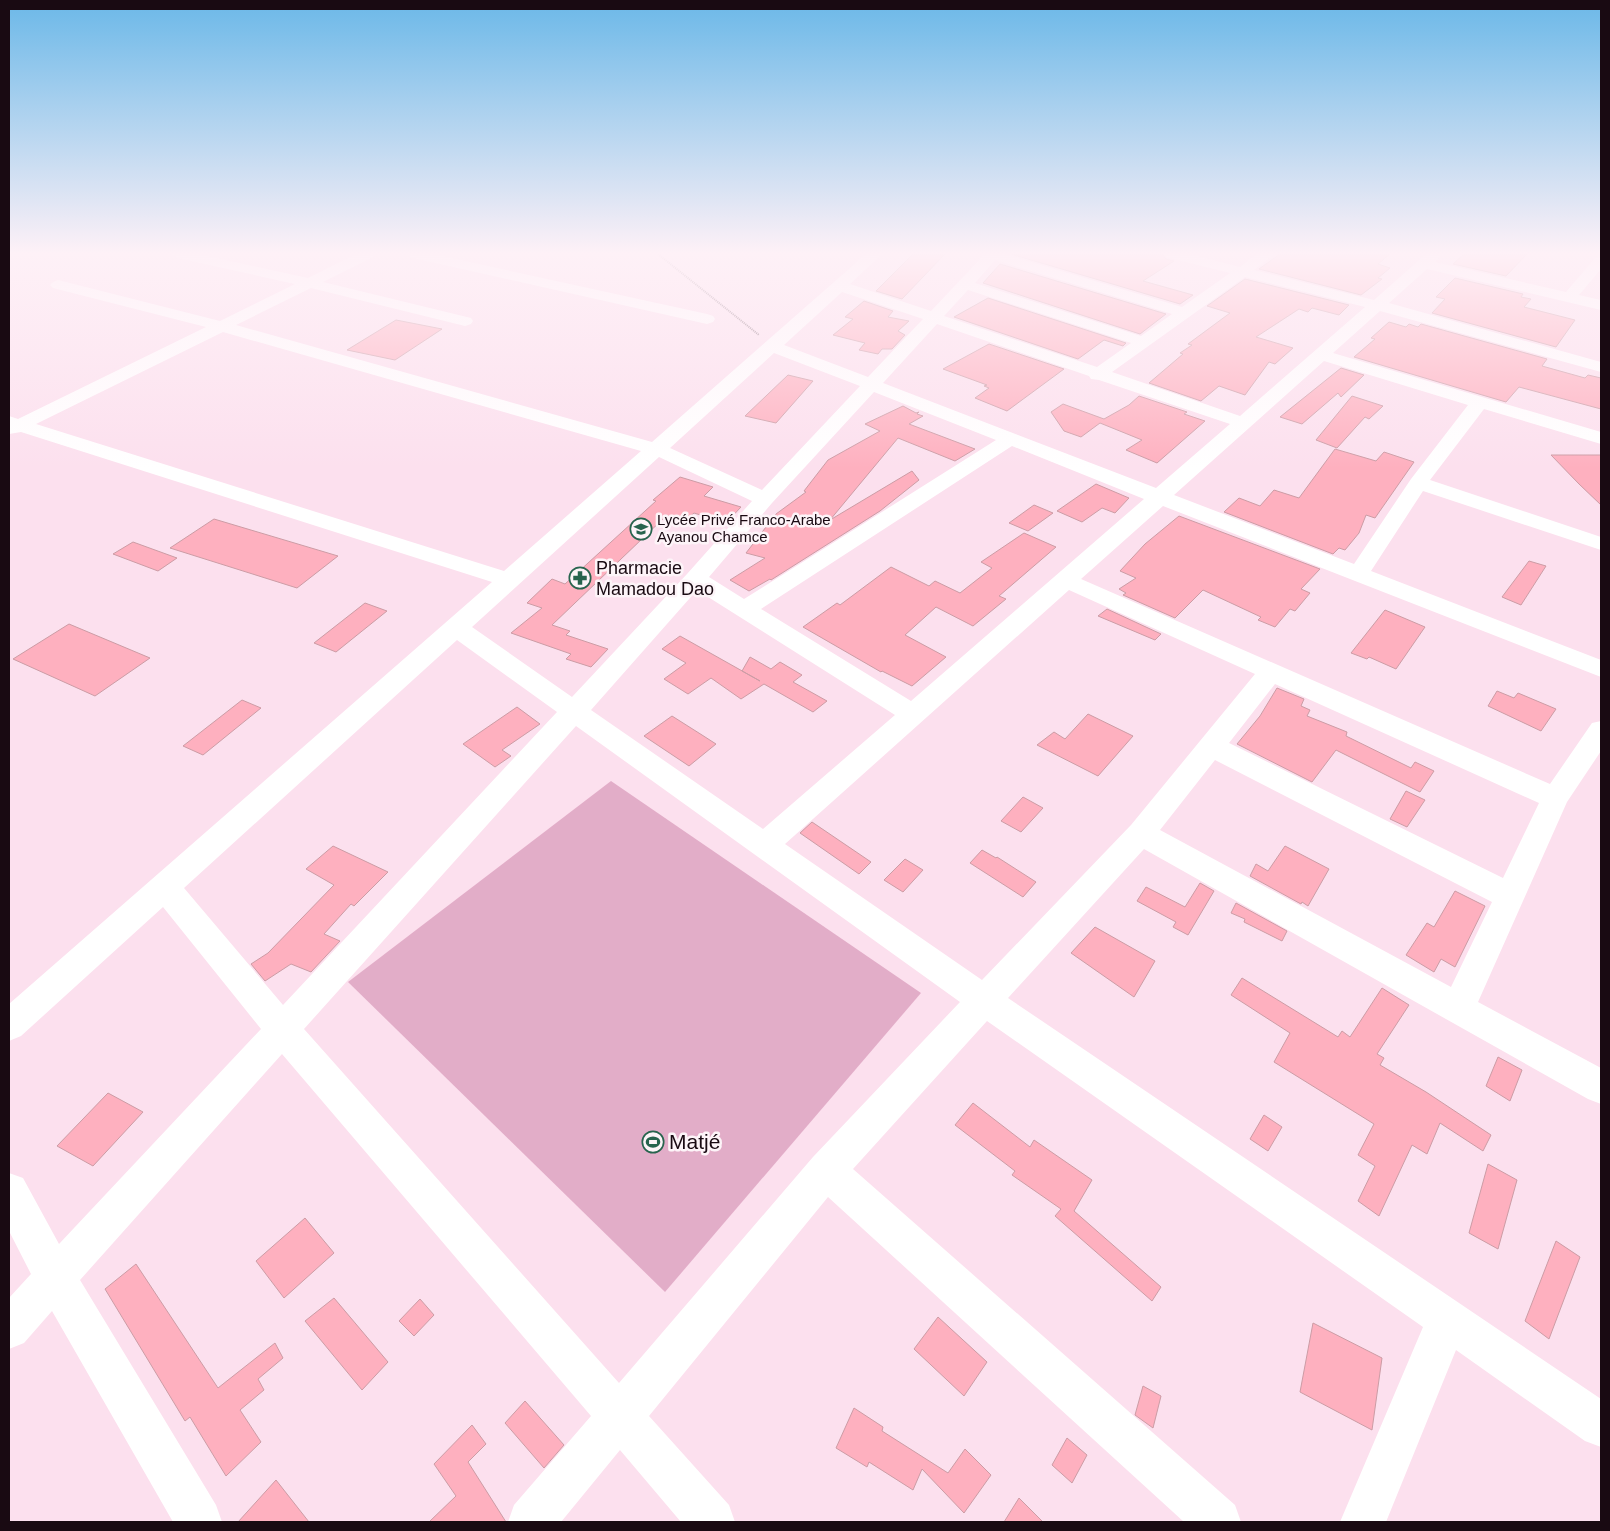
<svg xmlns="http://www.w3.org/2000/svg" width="1610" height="1531" viewBox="0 0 1610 1531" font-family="Arial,sans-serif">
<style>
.green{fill:#e2adc8}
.building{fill:#feb0bf;stroke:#cc9ca5}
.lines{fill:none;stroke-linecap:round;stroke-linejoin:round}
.path{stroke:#8a747f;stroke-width:2;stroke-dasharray:1 1;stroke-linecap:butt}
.minor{fill:#fff;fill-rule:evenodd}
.labels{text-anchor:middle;stroke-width:5;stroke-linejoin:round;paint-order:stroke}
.far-poi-label{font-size:15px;fill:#190a12;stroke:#fdf4f8;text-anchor:start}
.poi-label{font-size:18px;fill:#190a12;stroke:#fdf4f8;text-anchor:start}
.near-poi-label{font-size:21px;fill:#190a12;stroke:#fdf4f8;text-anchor:start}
</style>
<rect width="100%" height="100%" fill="#fce0ee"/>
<path class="green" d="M611,781L921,993L665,1292L348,982Z"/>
<g class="building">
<path d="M913,254H945L902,299L876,291Z"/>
<path d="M1011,254H1162L1166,259L1174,261L1143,281L1193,295L1180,304Z"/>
<path d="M1280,254H1390L1378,264L1390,268L1378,278L1382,279L1361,295L1259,269Z"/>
<path d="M1464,254H1527L1506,276L1453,264Z"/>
<path d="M1000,264L1166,314L1140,334L983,283Z"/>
<path d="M1455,278L1523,294L1521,297L1531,299L1524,307L1575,320L1556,347L1432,313L1445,299L1436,297Z"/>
<path d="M1245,279L1349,305L1339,315L1312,308L1308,312L1299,309L1256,337L1293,348L1275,364L1269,362L1245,395L1219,386L1201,401L1149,383L1183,354L1180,353L1192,345L1188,344L1230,313L1207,306Z"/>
<path d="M988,298L1126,343L1123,346L1104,340L1078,359L954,317Z"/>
<path d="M864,301L893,311L888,317L909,321L898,331L905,335L892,349H882L878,354L859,350L865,343L833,335L853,319L845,317Z"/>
<path d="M396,320L442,329L395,360L347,350Z"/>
<path d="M1389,322L1406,327L1409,324L1418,327L1421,324L1547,359L1542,366L1585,378L1588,375L1601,378V409L1519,387L1506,402L1354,357L1375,339L1371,338Z"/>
<path d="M989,344L1064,369L1007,411L975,398L989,388L984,386L987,385L943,369Z"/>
<path d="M1341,368L1364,375L1341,397L1338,393L1302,424L1280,417Z"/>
<path d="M788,375L813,381L776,423L745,416Z"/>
<path d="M1139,396L1187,412L1184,414L1205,421L1157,463L1126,450L1142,440L1100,423L1081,437L1064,431L1051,412L1063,404L1104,419L1129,405Z"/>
<path d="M1352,396L1383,406L1369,419L1365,417L1337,448L1316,440Z"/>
<path d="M903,406L916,413L919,412L917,414L923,416L909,424L975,449L955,461L898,438L830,520L912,471L919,480L880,511L771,580L770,579L749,591L730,580L765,558L746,553L776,514L806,492L804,491L828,460L880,431L865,424Z"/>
<path d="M1335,449L1376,461L1384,452L1414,462L1375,518L1366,515L1359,533L1345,550L1339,548L1333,554L1224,512L1239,498L1260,506L1274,490L1299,498Z"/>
<path d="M1551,455H1601V505L1579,484Z"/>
<path d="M680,477L713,487L704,496L741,507L726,523L694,513L685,521L666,516L552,625L570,631L566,635L608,649L591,667L566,659L571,654L511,633L542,608L527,603L552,579L565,584L656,501L653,500Z"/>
<path d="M1096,484L1129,498L1115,513L1102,508L1082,522L1057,511Z"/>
<path d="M1034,505L1053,513L1028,531L1009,523Z"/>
<path d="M1179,516L1320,569L1301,589L1310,593L1295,611L1290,609L1275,627L1258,620L1261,617L1203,590L1175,618L1123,595L1126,593L1119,589L1136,578L1120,571L1145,544Z"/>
<path d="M214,519L338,556L297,588L170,548Z"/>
<path d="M1024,533L1056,547L999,596L1006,599L973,626L936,607L905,635L946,657L912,686L882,671L881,672L803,627L837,603L840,605L891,567L929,586L935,581L960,593L992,568L981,562Z"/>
<path d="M133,542L177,558L158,571L113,554Z"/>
<path d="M1529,561L1546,566L1521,605L1502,597Z"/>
<path d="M365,603L387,611L336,652L314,643Z"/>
<path d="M1107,609L1161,634L1155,640L1098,616Z"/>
<path d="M1385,610L1425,627L1396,669L1369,657L1367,659L1351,653Z"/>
<path d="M69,624L150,658L95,696L13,659Z"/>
<path d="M680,636L760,681L742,671L750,657L771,669L780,662L802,675L793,682L827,701L813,712L764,684L741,699L711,678L688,694L664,679L686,663L662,649Z"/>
<path d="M1277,688L1304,699L1301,706L1310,710L1307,716L1347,732L1346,736L1411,768L1415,762L1434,771L1420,792L1336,750L1312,782L1237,744L1260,716Z"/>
<path d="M1497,691L1514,698L1518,693L1556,709L1541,731L1488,706Z"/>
<path d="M242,700L261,708L203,755L183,746Z"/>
<path d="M517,707L540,724L502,750L511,756L495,767L463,744Z"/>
<path d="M1088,714L1133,736L1098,776L1037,745L1054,732L1065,739Z"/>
<path d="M672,716L702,735L716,744L689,766L644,736Z"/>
<path d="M1406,791L1425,800L1407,827L1390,819Z"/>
<path d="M1023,797L1043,808L1021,832L1001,821Z"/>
<path d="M812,822L871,862L859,874L800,833Z"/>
<path d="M333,846L388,872L354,906L351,904L324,934L340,941L311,972L291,964L265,981L251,964L268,953L334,885L306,869Z"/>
<path d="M1285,846L1329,869L1308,906L1302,902L1301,904L1250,876L1256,864L1268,871Z"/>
<path d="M982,850L996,858L997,857L1036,882L1023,897L970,863Z"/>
<path d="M905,859L923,870L903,892L884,880Z"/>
<path d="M1200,883L1214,891L1188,935L1173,927L1176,922L1137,901L1146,887L1185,907Z"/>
<path d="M1455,891L1485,906L1455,967L1441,959L1434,972L1406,955L1427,923L1434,927Z"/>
<path d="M1236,903L1287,931L1282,941L1244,922L1245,919L1231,913Z"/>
<path d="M1095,927L1155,961L1134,997L1071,953Z"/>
<path d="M1242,978L1338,1037L1342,1031L1350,1037L1382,988L1409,1005L1377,1054L1384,1058L1380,1065L1426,1092L1491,1135L1483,1151L1440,1123L1427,1154L1412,1145L1379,1216L1358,1201L1375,1166L1358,1155L1374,1124L1274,1062L1290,1033L1231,995Z"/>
<path d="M1498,1057L1522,1070L1510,1101L1486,1086Z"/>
<path d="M108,1093L143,1112L93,1166L57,1146Z"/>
<path d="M973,1103L1030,1147L1034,1140L1092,1180L1074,1211L1161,1287L1152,1301L1055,1216L1061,1209L1012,1175L1015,1171L955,1125Z"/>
<path d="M1264,1115L1282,1127L1268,1151L1250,1139Z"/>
<path d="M1488,1164L1517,1180L1498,1249L1469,1233Z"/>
<path d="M305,1218L334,1253L284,1298L256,1261Z"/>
<path d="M1556,1241L1580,1257L1549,1339L1525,1321Z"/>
<path d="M136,1264L218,1388L275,1343L283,1358L258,1379L264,1390L240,1410L261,1442L226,1476L190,1417L185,1421L105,1289Z"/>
<path d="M334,1298L388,1362L362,1390L305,1321Z"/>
<path d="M420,1299L434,1315L414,1336L399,1321Z"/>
<path d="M938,1317L987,1362L964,1396L914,1349Z"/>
<path d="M1313,1323L1382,1358L1372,1430L1300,1392Z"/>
<path d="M1143,1386L1161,1396L1153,1428L1135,1415Z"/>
<path d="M525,1401L564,1445L544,1468L505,1423Z"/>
<path d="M854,1408L883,1427L882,1431L948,1473L965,1449L991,1475L964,1513L922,1469L913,1490L869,1462L867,1467L836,1448Z"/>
<path d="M472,1425L486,1444L468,1462L506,1522H429L456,1496L434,1464Z"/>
<path d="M1067,1438L1087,1455L1072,1483L1052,1465Z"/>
<path d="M276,1480L309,1522H238Z"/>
<path d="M1019,1498L1043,1522H1004Z"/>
</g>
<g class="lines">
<path class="path" d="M658,254L759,335"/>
<g class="minor">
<path d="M171,254H198L308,278L356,254H375L373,257L323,282L471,318L473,321L471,324L465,326L311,288L236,325L652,442L866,254H882L850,284L931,311L985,254H1004L1182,307L1230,273L1166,257L1164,254H1189L1240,267L1257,254H1274L1254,270L1374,300L1426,254H1442L1435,262L1566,292L1596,257L1601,256V269L1579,295L1601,300V310L1427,269L1389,303L1601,362V372L1380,311L1333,353L1601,432V444L1484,409L1430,480L1601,537V550L1423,491L1371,571L1601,660V677L1163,506L1081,579L1550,784L1592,723L1601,721V751L1567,802L1478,1002L1601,1068V1104L1588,1099L1144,849L1008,998L1601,1399V1447L1585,1441L1456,1350L1386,1522H1340L1423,1327L987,1021L853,1169L1235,1505L1241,1522H1184L828,1197L649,1416L729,1505L735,1522H681L620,1450L561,1522H508L514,1505L591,1416L282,1054L80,1280L216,1505L222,1522H173L52,1311L24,1343L9,1349V1298L31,1274L9,1231V1173L23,1178L59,1244L261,1029L163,907L21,1036L9,1041V1004L492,582L21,432L9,434V416L18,419L206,327L53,288L50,285L53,282L58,280L220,321L295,284L178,258ZM995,260L1172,314L1141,336L975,283ZM1245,277L1365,307L1240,416L1112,372ZM968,290L1131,343L1097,367L944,316ZM842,292L923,319L868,377L784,345ZM937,324L1089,376L1091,379L1099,380L1230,424L1156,488L883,383ZM223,332L641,451L504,571L36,424ZM774,353L860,386L762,490L670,448ZM1324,361L1468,405L1411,479L1354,564L1174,495ZM874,392L996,440L744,599L709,577L772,503ZM1012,446L1144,499L911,701L761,609ZM659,457L752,501L687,574L572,697L472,627ZM697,590L895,715L763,829L591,710ZM1069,590L1255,674L1131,825L982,980L785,844ZM457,640L557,712L283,1005L184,888ZM1275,684L1539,803L1503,878L1229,743ZM576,726L960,1002L813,1157L619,1383L304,1029ZM1215,760L1492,902L1451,987L1160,830Z"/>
<path d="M406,254H433L707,314L713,316L715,319L713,322L707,324L413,258Z"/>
</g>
</g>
<linearGradient id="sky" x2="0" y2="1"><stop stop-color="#6bb8e8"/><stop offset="0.54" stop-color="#fef1f7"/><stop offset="1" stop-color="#fef1f7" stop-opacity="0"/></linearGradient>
<rect width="1610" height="468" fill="url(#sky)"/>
<defs>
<g id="school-ring" transform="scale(1.125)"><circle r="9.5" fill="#fdf4f8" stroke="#28644e" stroke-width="1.5"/><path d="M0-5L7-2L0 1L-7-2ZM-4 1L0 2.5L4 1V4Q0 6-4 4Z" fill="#28644e"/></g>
<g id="pharmacy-ring" transform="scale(1.125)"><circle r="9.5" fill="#fdf4f8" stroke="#28644e" stroke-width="1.5"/><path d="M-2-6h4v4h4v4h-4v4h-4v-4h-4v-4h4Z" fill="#28644e"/></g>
<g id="stadium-ring" transform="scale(1.125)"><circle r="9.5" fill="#fdf4f8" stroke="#28644e" stroke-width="1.5"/><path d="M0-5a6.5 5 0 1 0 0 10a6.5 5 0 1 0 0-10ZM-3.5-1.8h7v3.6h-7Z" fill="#28644e"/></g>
</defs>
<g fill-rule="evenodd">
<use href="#school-ring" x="641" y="529"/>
<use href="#pharmacy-ring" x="580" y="578"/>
<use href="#stadium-ring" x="653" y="1142"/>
</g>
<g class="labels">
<g class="far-poi-label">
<text x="657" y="525">Lycée Privé Franco-Arabe<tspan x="657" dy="17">Ayanou Chamce</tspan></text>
</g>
<g class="poi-label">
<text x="596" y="574">Pharmacie<tspan x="596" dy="21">Mamadou Dao</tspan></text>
</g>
<g class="near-poi-label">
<text x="669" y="1149">Matjé</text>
</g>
</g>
<rect width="1610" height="1531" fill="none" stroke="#190a12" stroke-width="20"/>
</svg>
